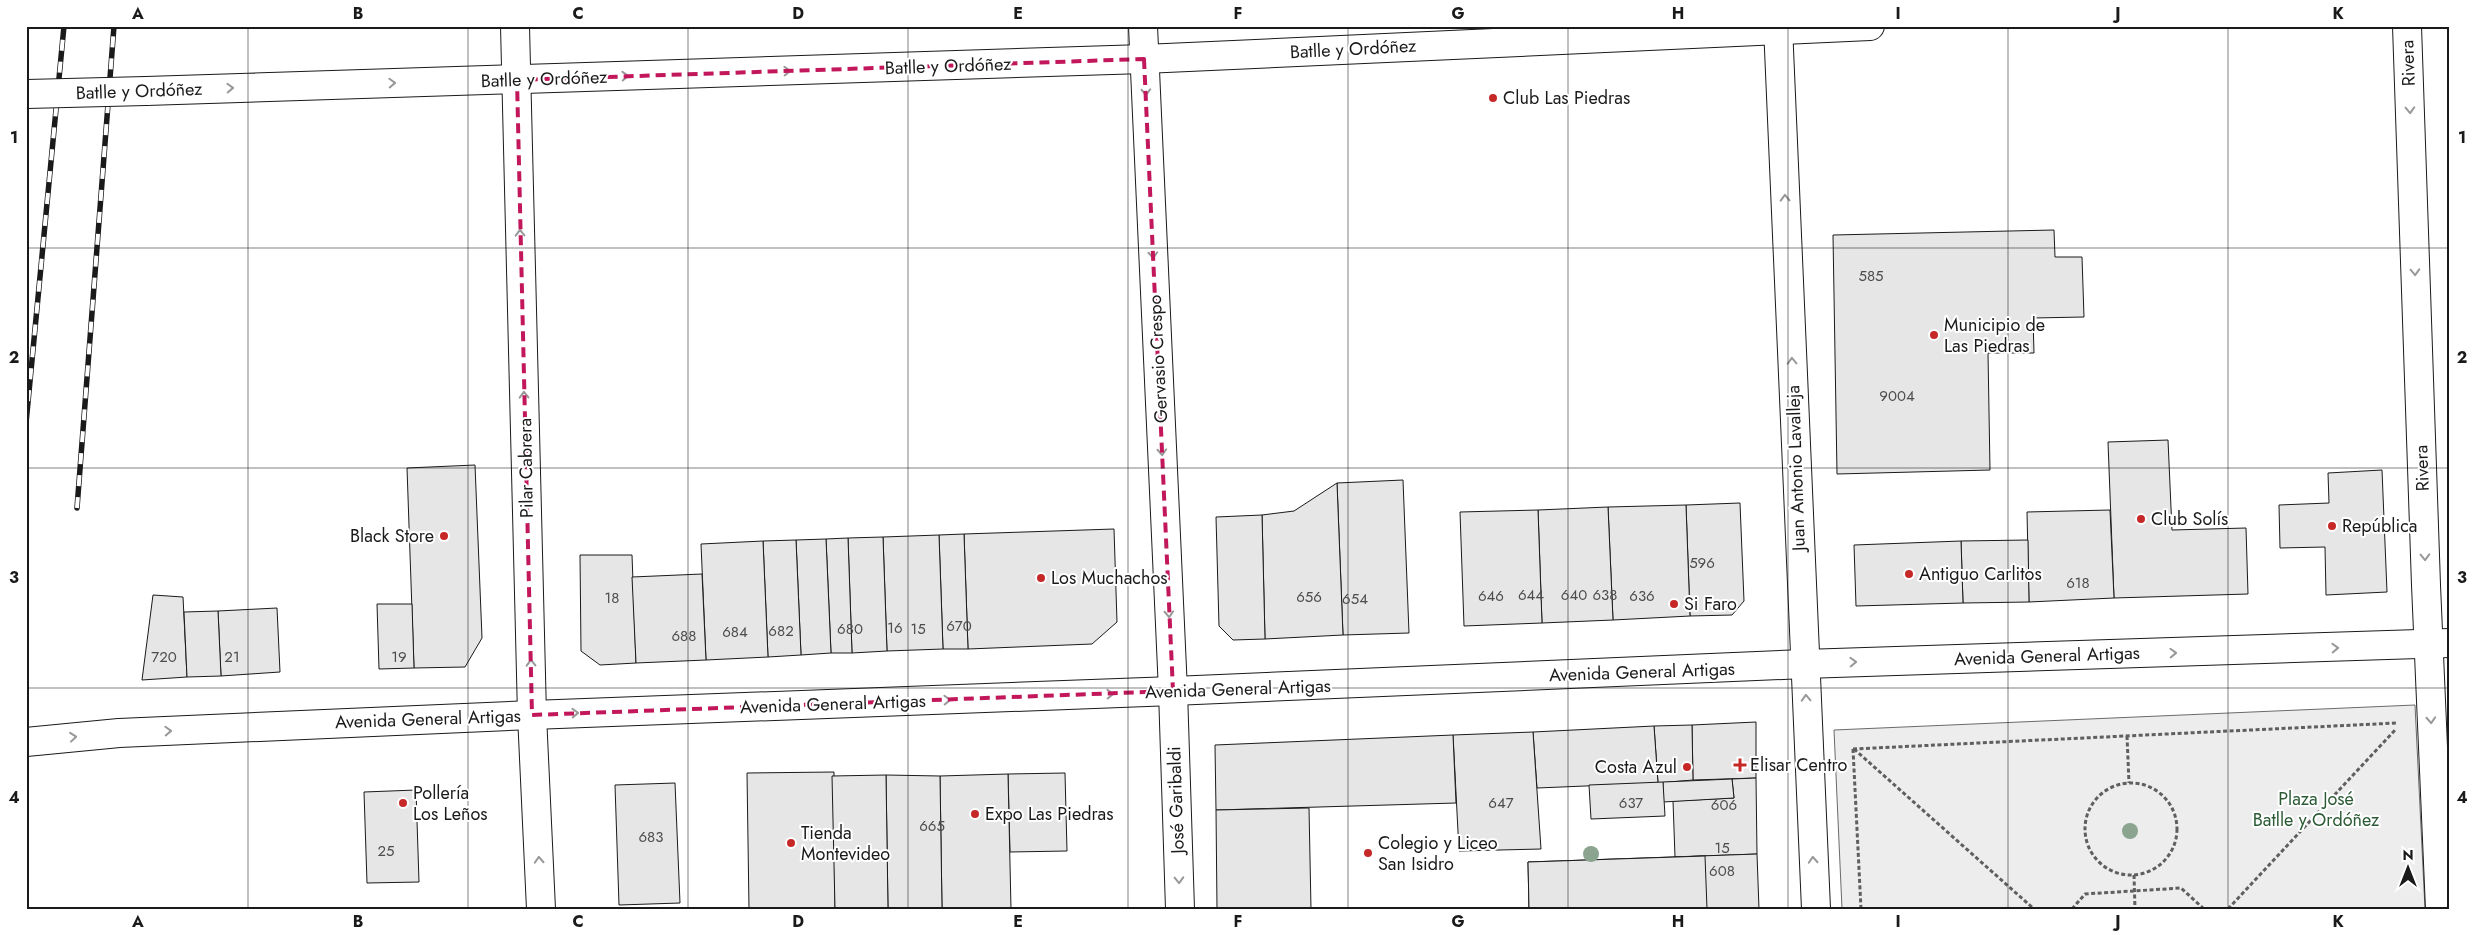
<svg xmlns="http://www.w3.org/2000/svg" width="2476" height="935" viewBox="0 0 2476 935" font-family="Jost,sans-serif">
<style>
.green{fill:#ededed;stroke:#6a6a6a}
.building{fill:#e6e6e6;stroke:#1a1a1a}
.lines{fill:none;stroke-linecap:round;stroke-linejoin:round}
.street-casing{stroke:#1a1a1a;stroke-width:30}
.secondary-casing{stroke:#1a1a1a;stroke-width:30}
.path{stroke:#5f5f5f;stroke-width:3;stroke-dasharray:4 2.5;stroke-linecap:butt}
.street{stroke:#fff;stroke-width:28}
.secondary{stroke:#fff;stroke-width:28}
.rail-casing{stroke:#1a1a1a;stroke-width:5.5}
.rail{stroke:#fff;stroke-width:4;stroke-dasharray:11;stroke-linecap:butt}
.secondary-bridge-casing{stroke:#1a1a1a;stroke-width:30;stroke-linecap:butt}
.secondary-bridge{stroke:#fff;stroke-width:28}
.tree{fill:#8aa48f}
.oneway{stroke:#989898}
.marked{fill:none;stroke:#c2185b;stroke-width:4;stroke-dasharray:10 6;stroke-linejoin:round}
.grid{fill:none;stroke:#1a1a1a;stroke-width:1;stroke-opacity:0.55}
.poi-dot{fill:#c62828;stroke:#fff;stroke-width:2}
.labels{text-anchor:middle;stroke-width:4;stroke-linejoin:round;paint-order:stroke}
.number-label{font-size:15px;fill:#4d4d4d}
.street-label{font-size:18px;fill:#1a1a1a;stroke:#fff}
.poi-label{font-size:18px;fill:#1a1a1a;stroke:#fff;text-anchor:start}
.park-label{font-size:18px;fill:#2b5a34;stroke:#fff}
.neatline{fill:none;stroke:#1a1a1a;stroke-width:2}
.grid-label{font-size:16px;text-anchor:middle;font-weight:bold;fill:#1a1a1a}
</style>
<rect width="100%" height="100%" fill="#fff"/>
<path class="green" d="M2415,705L2425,909H1842L1834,730Z"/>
<g class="building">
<path d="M2054,230L2055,257H2082L2084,317L2033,318L2034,353H1988L1990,470L1837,474L1833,235Z"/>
<path d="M2168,440L2172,530L2246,528L2248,594L2114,598L2108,442Z"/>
<path d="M475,465L482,638L465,667L414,668L407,468Z"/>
<path d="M2382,470L2387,592L2326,595L2325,547L2280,548L2279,505L2329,503L2328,473Z"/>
<path d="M1403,480L1409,633L1343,635L1337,483Z"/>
<path d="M1337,483L1343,635L1265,639L1262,515L1294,511Z"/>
<path d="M1740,503L1744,601L1732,615L1690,616L1686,505Z"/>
<path d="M1686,505L1690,616L1613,620L1608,507Z"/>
<path d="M1608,507L1613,620L1542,623L1538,510Z"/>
<path d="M1538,510L1542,623L1464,626L1460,512Z"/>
<path d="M2110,510L2114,598L2029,602L2027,512Z"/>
<path d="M1262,515L1265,639L1233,640L1219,626L1216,517Z"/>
<path d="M1114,529L1117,622L1092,644L968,649L964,534Z"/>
<path d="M964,534L968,649H943L939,535Z"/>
<path d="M939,535L943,649L887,651L883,537Z"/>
<path d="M883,537L887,651L852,653L848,538Z"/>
<path d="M848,538L852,653H831L826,539Z"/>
<path d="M826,539L831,653L801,655L796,540Z"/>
<path d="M796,540L801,655L768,657L763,541Z"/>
<path d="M2028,540L2029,602L1963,603L1961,541Z"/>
<path d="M763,541L768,657L706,660L701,544Z"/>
<path d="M1961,541L1963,603L1856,606L1854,545Z"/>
<path d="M580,555H632L636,663L600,665L581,651Z"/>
<path d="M702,574L706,660L636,663L632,577Z"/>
<path d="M153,595L183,597L187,677L142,680Z"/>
<path d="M377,604H412L414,668L379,669Z"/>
<path d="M277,608L280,672L221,676L218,611Z"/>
<path d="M218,611L221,676L187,677L184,612Z"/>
<path d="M1756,722V778L1693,780L1692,725Z"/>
<path d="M1692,725L1693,780L1658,783L1654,726Z"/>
<path d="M1654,726L1658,783L1537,788L1533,732Z"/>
<path d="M1533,732L1541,849L1459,851L1453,735Z"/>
<path d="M1453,735L1456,803L1216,810L1215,745Z"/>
<path d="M834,772L835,909H749L747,773Z"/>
<path d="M1065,773L1067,851L1010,852L1008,774Z"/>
<path d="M1008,774L1011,909H942L940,776Z"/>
<path d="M886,775L940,776L942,908L888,909Z"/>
<path d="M886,775L888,909H835L832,776Z"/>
<path d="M1756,778L1757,854L1675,857L1673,801L1734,798L1732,779Z"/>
<path d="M1732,779L1734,798L1663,802V782Z"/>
<path d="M1663,782L1665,816L1591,819L1589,785Z"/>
<path d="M675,783L680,903L619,905L615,785Z"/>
<path d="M416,790L419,882L367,883L364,792Z"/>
<path d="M1309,808L1311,909H1217L1216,810Z"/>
<path d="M1757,854L1759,909H1529L1528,862Z"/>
<path d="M1705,856L1707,909H1529L1528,862Z"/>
</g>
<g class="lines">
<g class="street-casing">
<g id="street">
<path d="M515,26L532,715L541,909"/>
<path d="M1143,26L1173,691L1180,909"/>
<path d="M1778,26L1816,909"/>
<path d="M2407,26L2426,585L2440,909"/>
</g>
</g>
<g class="secondary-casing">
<g id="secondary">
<path d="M146,91L1144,59L1870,26"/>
<path d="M26,742L119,733L532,715L1173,691L1804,664L2450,643"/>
</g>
</g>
<g class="path">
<path d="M2127,736L2129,783"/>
<path d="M1853,749L2397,723"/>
<path d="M1853,749L1861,909"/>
<path d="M1854,749L2034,909"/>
<circle cx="2131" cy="829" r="46"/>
<path d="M2134,875L2135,909"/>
<path d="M2072,909L2085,894L2181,888L2204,909"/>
<path d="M2228,909L2396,729"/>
</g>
<use href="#street" class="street"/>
<use href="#secondary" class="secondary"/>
<g class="rail-casing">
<g id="rail">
<path d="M26,423L64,26"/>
<path d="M77,508L114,26"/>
</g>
</g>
<use href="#rail" class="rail"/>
<g class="secondary-bridge-casing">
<path id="secondary-bridge" d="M27,94L146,91"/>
</g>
<use href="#secondary-bridge" class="secondary-bridge"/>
</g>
<g class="tree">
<circle cx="2130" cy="831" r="8"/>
<circle cx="1591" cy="854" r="8"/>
</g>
<defs><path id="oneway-chevron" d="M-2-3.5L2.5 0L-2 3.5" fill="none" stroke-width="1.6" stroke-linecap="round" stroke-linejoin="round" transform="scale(1.25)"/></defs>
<g class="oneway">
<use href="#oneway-chevron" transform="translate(787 71) rotate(-2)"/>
<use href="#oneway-chevron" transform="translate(625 76) rotate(-2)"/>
<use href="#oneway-chevron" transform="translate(392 83) rotate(-2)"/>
<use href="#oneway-chevron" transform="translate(230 88) rotate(-2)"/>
<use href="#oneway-chevron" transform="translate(1146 92) rotate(87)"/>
<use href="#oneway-chevron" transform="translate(2410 110) rotate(88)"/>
<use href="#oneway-chevron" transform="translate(1785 198) rotate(-92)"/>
<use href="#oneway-chevron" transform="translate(520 233) rotate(-91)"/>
<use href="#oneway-chevron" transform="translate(1153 255) rotate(87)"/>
<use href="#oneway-chevron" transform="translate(2415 272) rotate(88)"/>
<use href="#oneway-chevron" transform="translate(1792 361) rotate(-92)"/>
<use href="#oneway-chevron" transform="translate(524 395) rotate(-91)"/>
<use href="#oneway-chevron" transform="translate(1162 452) rotate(87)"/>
<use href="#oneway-chevron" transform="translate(2425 557) rotate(88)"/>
<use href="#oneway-chevron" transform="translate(1169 614) rotate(87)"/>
<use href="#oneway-chevron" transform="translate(2335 648) rotate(-2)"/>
<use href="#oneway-chevron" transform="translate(2173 653) rotate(-2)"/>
<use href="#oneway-chevron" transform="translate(1853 662) rotate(-2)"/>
<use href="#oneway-chevron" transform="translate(531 663) rotate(-91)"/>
<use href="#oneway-chevron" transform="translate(1110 694) rotate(-2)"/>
<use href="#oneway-chevron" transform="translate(1806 698) rotate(-92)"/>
<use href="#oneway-chevron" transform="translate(947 700) rotate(-2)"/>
<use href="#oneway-chevron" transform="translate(575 713) rotate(-2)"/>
<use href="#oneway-chevron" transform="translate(2431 720) rotate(87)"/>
<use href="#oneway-chevron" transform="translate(168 731) rotate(-2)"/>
<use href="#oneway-chevron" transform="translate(73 737) rotate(-6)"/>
<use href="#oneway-chevron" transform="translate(539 860) rotate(-93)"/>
<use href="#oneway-chevron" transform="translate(1813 860) rotate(-93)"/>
<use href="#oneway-chevron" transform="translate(1179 880) rotate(88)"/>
</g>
<path class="marked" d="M1144,59L1173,691L532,715L517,80Z"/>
<path class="grid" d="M248,26V909M468,26V909M688,26V909M908,26V909M1128,26V909M1348,26V909M1568,26V909M1788,26V909M2008,26V909M2228,26V909M26,248H2450M26,468H2450M26,688H2450"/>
<g class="poi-dot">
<circle cx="1493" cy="98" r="5"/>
<circle cx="1934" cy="335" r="5"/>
<circle cx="2141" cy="519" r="5"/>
<circle cx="2332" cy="526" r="5"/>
<circle cx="444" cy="536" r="5"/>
<circle cx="1909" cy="574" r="5"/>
<circle cx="1041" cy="578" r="5"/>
<circle cx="1674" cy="604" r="5"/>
<path d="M1737.5 757.5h5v5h5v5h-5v5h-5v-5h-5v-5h5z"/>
<circle cx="1687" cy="767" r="5"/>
<circle cx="403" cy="803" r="5"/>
<circle cx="975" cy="814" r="5"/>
<circle cx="791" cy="843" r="5"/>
<circle cx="1368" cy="853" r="5"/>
</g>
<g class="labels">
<g class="number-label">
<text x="1871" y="281">585</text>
<text x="1897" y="401">9004</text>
<text x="1702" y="568">596</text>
<text x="2078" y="588">618</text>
<text x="1531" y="600">644</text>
<text x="1574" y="600">640</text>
<text x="1605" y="600">638</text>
<text x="1491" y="601">646</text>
<text x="1642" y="601">636</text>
<text x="1309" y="602">656</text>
<text x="612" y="603">18</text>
<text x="1355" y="604">654</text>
<text x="959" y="631">670</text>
<text x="895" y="633">16</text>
<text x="850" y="634">680</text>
<text x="918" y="634">15</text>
<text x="781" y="636">682</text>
<text x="735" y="637">684</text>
<text x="684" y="641">688</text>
<text x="164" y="662">720</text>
<text x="232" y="662">21</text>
<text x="399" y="662">19</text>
<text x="1501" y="808">647</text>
<text x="1631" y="808">637</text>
<text x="1724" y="810">606</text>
<text x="932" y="831">665</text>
<text x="651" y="842">683</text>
<text x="1722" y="853">15</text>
<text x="386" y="856">25</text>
<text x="1722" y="876">608</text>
</g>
<g class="street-label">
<text transform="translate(1353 49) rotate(-3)" y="6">Batlle y Ordóñez</text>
<text transform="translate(2408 63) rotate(-92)" y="6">Rivera</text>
<text transform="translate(948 66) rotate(-2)" y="6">Batlle y Ordóñez</text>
<text transform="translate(544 79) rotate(-2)" y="6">Batlle y Ordóñez</text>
<text transform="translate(139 91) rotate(-2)" y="6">Batlle y Ordóñez</text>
<text transform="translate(1158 359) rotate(-93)" y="6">Gervasio Crespo</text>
<text transform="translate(526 468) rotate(-91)" y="6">Pilar Cabrera</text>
<text transform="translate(1796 468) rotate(-92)" y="6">Juan Antonio Lavalleja</text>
<text transform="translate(2422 468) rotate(-92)" y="6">Rivera</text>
<text transform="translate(2047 656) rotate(-2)" y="6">Avenida General Artigas</text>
<text transform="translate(1642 672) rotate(-2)" y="6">Avenida General Artigas</text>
<text transform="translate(1238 689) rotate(-2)" y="6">Avenida General Artigas</text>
<text transform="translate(833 704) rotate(-2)" y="6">Avenida General Artigas</text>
<text transform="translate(428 719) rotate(-2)" y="6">Avenida General Artigas</text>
<text transform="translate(1176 800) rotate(-92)" y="6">José Garibaldi</text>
</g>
<g class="poi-label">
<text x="1503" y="104">Club Las Piedras</text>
<text x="1944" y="331">Municipio de<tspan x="1944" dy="21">Las Piedras</tspan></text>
<text x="2151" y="525">Club Solís</text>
<text x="2342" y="532">República</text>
<text x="434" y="542" text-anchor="end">Black Store</text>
<text x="1919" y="580">Antiguo Carlitos</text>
<text x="1051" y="584">Los Muchachos</text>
<text x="1684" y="610">Si Faro</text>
<text x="1750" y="771">Elisar Centro</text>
<text x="1677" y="773" text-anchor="end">Costa Azul</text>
<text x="413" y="799">Pollería<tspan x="413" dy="21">Los Leños</tspan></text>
<text x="985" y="820">Expo Las Piedras</text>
<text x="801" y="839">Tienda<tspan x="801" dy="21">Montevideo</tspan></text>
<text x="1378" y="849">Colegio y Liceo<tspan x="1378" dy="21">San Isidro</tspan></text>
</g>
<g class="park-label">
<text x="2316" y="805">Plaza José<tspan x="2316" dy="21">Batlle y Ordóñez</tspan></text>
</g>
</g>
<rect width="2476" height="935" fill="none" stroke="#ffffff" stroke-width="55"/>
<g transform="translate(2408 868)" stroke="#ffffff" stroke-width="4" paint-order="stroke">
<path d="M0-4L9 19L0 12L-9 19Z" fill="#1a1a1a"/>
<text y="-8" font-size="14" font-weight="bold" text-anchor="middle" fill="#1a1a1a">N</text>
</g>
<rect x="28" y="28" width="2420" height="880" class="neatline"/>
<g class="grid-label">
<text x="138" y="19">A</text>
<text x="358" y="19">B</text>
<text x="578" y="19">C</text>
<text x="798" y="19">D</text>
<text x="1018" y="19">E</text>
<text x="1238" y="19">F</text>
<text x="1458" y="19">G</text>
<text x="1678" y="19">H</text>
<text x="1898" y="19">I</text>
<text x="2118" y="19">J</text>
<text x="2338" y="19">K</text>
<text x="14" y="143">1</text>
<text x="2462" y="143">1</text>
<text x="14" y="363">2</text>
<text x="2462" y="363">2</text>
<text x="14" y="583">3</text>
<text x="2462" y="583">3</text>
<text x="14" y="803">4</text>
<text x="2462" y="803">4</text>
<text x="138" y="927">A</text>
<text x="358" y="927">B</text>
<text x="578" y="927">C</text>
<text x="798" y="927">D</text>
<text x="1018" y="927">E</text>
<text x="1238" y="927">F</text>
<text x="1458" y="927">G</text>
<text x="1678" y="927">H</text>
<text x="1898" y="927">I</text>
<text x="2118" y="927">J</text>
<text x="2338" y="927">K</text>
</g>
</svg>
